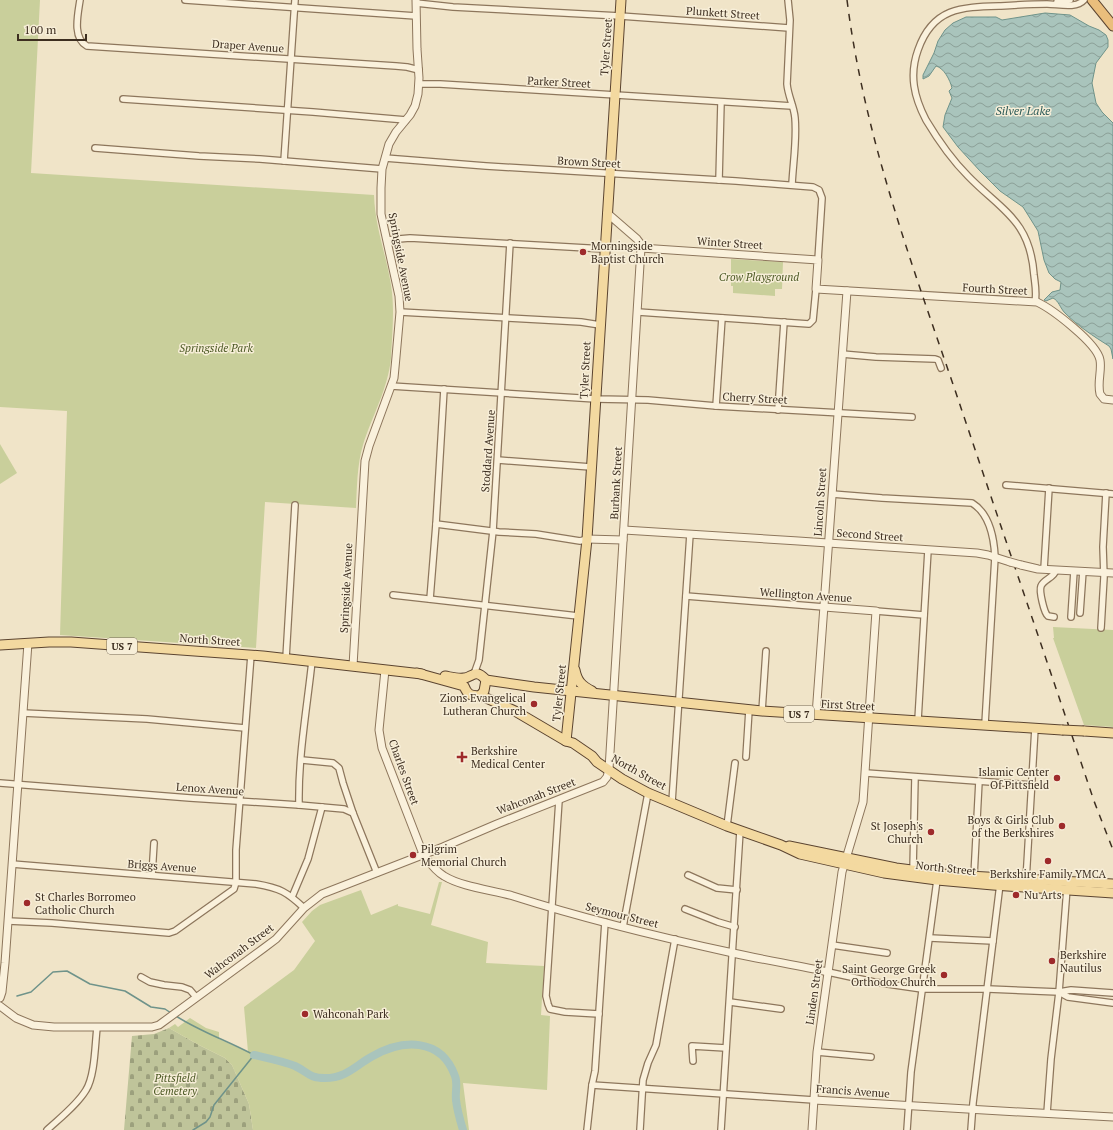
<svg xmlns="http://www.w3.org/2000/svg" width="1113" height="1130" viewBox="0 0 1113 1130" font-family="'PT Serif',serif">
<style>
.cemetery{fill:url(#cemetery-stones)}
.park{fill:#c9cf9b}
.water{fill:url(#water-waves);stroke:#6f938a}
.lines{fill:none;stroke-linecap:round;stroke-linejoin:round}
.stream{stroke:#6f938a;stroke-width:1.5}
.river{stroke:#a9c4bc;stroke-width:8}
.minor-casing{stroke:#8d765c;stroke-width:8}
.tertiary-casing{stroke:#8d765c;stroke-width:9}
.primary-casing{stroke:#5b4430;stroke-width:11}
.trunk-casing{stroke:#5b4430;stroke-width:11}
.minor{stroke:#faf1dc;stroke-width:5.5}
.tertiary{stroke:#faf1dc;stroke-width:7}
.primary{stroke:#f3d9a0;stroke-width:9}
.trunk{stroke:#eabe7c;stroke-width:9}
.rail{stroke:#3d2e20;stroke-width:1.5;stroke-dasharray:7 7;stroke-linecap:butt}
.tertiary-bridge-casing{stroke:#8d765c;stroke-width:9;stroke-linecap:butt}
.primary-bridge-casing{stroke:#5b4430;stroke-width:11;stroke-linecap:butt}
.tertiary-bridge{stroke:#faf1dc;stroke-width:7}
.primary-bridge{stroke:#f3d9a0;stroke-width:9}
.poi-dot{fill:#9e2a2b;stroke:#f7eed8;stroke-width:1.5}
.labels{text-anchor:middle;stroke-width:3;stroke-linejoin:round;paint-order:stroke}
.shield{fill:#f7eed8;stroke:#756857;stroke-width:1}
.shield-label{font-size:10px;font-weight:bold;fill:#3d2e20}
.street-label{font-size:11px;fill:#3d2e20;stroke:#f7eed8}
.poi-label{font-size:11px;fill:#3d2e20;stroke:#f7eed8;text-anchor:start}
.park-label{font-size:11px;font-style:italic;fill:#4d5a26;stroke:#f7eed8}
.water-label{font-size:12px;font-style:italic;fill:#2f5d5a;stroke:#f7eed8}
</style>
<defs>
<pattern id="cemetery-stones" width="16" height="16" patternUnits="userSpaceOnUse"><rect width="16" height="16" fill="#bfc49a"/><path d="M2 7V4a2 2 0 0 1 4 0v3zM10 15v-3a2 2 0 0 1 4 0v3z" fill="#9ca07d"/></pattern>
<pattern id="water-waves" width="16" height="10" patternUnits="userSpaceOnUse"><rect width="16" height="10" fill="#a9c4bc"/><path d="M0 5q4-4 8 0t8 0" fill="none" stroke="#8ba098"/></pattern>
</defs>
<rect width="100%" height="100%" fill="#f0e4c8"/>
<path class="cemetery" d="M169,1028L199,1045L225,1058L232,1065L249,1104L253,1130H124L132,1036L154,1034Z"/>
<g class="park">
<path d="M0,0H40L31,173L374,195C375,227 386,254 391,285C395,309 392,334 391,358C388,389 372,416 363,445C357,465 357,487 356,508L265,502L256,648L60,635L67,411L0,407Z"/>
<path d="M731,259L783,262L782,289H775V296L733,293V286H731Z"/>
<path d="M0,444L17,473L0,484Z"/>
<path d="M1053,627L1113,630V727L1084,725L1053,638H1054Z"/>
<path d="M439,882H442L431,925L488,942L486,963L544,966L541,1015L550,1016L547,1090L463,1083L469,1130H253L249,1104L232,1065L225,1058L199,1045L169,1028L175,1024L178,1027L190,1018L206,1028L219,1032V1039L248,1052L244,1007L294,970L315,941L302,922L312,911L320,905L361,890L371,915L398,904V906L430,914Z"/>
</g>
<path class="water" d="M1045,13L1070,15L1089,26L1099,30L1106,35L1108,40V47L1096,63L1092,83L1096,103L1102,112L1113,123V359L1111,349L1109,346C1093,336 1078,326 1065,313C1060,308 1059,301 1053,298L1046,301L1044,300L1052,292L1060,290L1061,282L1055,279L1049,273L1044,260L1038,231L1023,207L1000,191L980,171L958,147L943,127L945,115L952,98L949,91L952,88C950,80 944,68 936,66L929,76L923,79V75L934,53L938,41L945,30L953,23L966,17H996L1002,20Z"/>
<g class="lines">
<g class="stream">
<path d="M17,996L31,992L53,972L67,971L90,984L125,991L151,1007L165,1009L171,1013"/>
<path d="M176,1016C201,1032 228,1041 254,1055L214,1105L210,1117L206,1122L193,1130"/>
</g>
<path class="river" d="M254,1055C267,1058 282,1061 295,1066C308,1072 308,1078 325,1078C346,1078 355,1066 371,1057C402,1039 441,1037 455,1076C458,1083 455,1092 456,1100C457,1110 460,1120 463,1130"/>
<g class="minor-casing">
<g id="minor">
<path d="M80,0C78,14 72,38 87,46L396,66L407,67L419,70"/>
<path d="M185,0L416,16"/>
<path d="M788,0L790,20L787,84C788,96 794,106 795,118C797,140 793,163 792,185"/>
<path d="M1057,2L1070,0"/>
<path d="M416,3L453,7L620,16L789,28"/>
<path d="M419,84H440L792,106"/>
<path d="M123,99L313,112L406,120"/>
<path d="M95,148L199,156L260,159L382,169"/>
<path d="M385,158L486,166L736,181L813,187L819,190L822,198L818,260"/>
<path d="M284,161L295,0"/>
<path d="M719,180L721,102"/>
<path d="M387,240L410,238L605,249"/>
<path d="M1035,302C1037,293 1035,284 1034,275C1030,220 1002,211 968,176C951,159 938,140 926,120C914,97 909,75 918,50C933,7 962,7 1001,6C1016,5 1032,4 1047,4C1058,4 1076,9 1084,0"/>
<path d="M400,312L581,322L600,325"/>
<path d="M638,312L809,324L813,320L816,289"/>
<path d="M842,354L876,357L935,359L938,360L941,368"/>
<path d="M391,386L596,399L648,400L716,406L912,417"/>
<path d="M716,406L722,318"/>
<path d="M778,410L784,322"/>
<path d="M498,460L591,467"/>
<path d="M1006,485L1113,494"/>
<path d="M832,494L882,498L972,503C990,514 994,537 995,557L985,724"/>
<path d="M436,524L499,532L536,534L580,541L587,539"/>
<path d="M1044,569L1049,488"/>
<path d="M393,595L578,616"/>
<path d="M686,596L824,607"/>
<path d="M430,599L436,524L444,389"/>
<path d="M876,611L924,615"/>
<path d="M1080,613L1083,571"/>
<path d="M1054,617L1048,616C1044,613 1039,591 1041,586C1044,579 1054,578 1056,570"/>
<path d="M1071,617L1074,571"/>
<path d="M1101,628L1104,577L1103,547L1106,493"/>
<path d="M286,658L295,505"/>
<path d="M474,674L479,660L493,531L510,243"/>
<path d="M762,711L766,651"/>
<path d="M23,713L147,719L245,728"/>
<path d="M918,720L928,550"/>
<path d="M746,757L749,710"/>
<path d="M302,760L333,763L339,768L343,783L353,813"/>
<path d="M866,773L1033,785"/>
<path d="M0,783L190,798L299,805L344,809L353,813L377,873"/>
<path d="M559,800L546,996L548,1004L550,1009L565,1012L599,1014"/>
<path d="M672,802L690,534"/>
<path d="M299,805C298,757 307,708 312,661"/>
<path d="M727,826L735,763"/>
<path d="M12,864L256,884C280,888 287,892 304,908"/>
<path d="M913,870L915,777"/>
<path d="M152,875L154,843"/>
<path d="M688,875L717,888L737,890"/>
<path d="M974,876L979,781"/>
<path d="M1026,881L1035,728"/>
<path d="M292,897L308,859L322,807"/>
<path d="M685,909L718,922L735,927"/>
<path d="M8,921L52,923L169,933L175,931L234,889L236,882V850L251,655"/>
<path d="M623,927L648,793"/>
<path d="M930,938L993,941"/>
<path d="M832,945L887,953"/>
<path d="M828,972L874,982L922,989H988L1059,992L1071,990L1113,993"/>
<path d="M141,977L150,982L164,985L182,987L190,990L196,997"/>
<path d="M1059,992L1068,997L1113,1003"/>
<path d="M730,1002L781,1009"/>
<path d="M817,1052L871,1057"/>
<path d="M693,1061L692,1046L726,1048"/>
<path d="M592,1085C666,1090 740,1095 814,1100"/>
<path d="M1047,1113L1051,1059L1059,992L1067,888"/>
<path d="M47,1130C60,1118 77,1105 86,1090C95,1076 95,1044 97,1028"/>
<path d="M587,1130L592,1085L595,1071L605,922"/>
<path d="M640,1130L643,1080L648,1063L656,1045L675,939"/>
<path d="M721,1130L740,831"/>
<path d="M907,1130L911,1072L937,880"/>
<path d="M971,1130L973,1103L1000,884"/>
</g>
</g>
<g class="tertiary-casing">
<g id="tertiary">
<path d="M641,248L818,260L816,289L1037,302C1052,309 1097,343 1100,360C1102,371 1097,382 1100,394L1104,399L1113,400"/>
<path d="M624,530C742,537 859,545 977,553L988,555L1010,562"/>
<path d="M587,539L623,540"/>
<path d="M1021,565L1038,569L1113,573"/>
<path d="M353,666L365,461L369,446L394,378L396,357L400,312L399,296L381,214V188L382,169L389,144L396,132L410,115L415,106L418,94L419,78L417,49L416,0"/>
<path d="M385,670L379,730L382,748L423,854C429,862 435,871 444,876C462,887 492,890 513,896C585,919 659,937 733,953C764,960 796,965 828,972"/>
<path d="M816,715L847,291"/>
<path d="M0,998L2,992L5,963L28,643"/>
<path d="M0,1006L16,1018L33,1025L54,1027H152L159,1025L264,948L276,939L304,908L322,894L443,847L497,824L603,782L607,777L609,769L641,248L640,243L637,239L607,213"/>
<path d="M814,1100L1001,1111L1113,1117"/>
<path d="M812,1130L817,1052L842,872L863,802L876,611L824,607"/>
</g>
</g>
<g class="primary-casing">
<g id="primary">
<path d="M0,645L49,642H71L263,656L422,674"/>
<path d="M575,670C577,681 582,686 592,691"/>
<path d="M417,673L464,686C469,699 474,694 484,697L515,711L566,741L573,743L592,756L597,762L622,779L648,793L727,826L781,845L800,854L884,873L937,880L993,885L1113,893"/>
<path d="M445,676C451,677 458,679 464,678C472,678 475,667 486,680L484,691L480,696"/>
<path d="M486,680L534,687L762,711L1062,730"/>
<path d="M1084,731L1113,733"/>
<path d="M566,741L587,539L621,0"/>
<path d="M789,846L896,868L951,875L1113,884"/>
</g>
</g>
<g class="trunk-casing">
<path id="trunk" d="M1092,0L1113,26"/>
</g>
<use href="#minor" class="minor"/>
<use href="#tertiary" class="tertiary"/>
<use href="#primary" class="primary"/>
<use href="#trunk" class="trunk"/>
<path class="rail" d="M847,0C864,135 911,262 955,390C1001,527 1048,664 1094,801L1113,850"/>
<g class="tertiary-bridge-casing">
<path id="tertiary-bridge" d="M1010,562L1021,565"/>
</g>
<g class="primary-bridge-casing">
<path id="primary-bridge" d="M1062,730L1084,731"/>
</g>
<use href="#tertiary-bridge" class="tertiary-bridge"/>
<use href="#primary-bridge" class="primary-bridge"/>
</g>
<g class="poi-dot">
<circle cx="583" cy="252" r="4"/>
<circle cx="534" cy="704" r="4"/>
<path d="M460 751h4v4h4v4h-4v4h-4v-4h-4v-4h4z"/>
<circle cx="1057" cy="778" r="4"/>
<circle cx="1062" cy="826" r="4"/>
<circle cx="931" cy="832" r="4"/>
<circle cx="413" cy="855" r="4"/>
<circle cx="1048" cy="861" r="4"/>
<circle cx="1016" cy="895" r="4"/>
<circle cx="27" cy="903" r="4"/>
<circle cx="1052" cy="961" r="4"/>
<circle cx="944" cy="975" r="4"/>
<circle cx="305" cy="1014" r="4"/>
</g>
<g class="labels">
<g class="shield">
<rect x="107" y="638" width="30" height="16" rx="3"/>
<rect x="784" y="706" width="30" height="16" rx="3"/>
</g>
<g class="shield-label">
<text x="122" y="650">US 7</text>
<text x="799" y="718">US 7</text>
</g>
<g class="street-label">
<text transform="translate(723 13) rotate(4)" y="4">Plunkett Street</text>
<text transform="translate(248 46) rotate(4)" y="4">Draper Avenue</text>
<text transform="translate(606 47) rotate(-86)" y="4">Tyler Street</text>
<text transform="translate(559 82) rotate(3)" y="4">Parker Street</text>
<text transform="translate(589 162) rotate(3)" y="4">Brown Street</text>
<text transform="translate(730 243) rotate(4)" y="4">Winter Street</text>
<text transform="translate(401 257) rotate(79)" y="4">Springside Avenue</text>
<text transform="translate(995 289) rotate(3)" y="4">Fourth Street</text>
<text transform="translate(585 370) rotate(-87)" y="4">Tyler Street</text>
<text transform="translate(755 398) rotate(3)" y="4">Cherry Street</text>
<text transform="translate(488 451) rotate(-86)" y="4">Stoddard Avenue</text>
<text transform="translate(616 483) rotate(-87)" y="4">Burbank Street</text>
<text transform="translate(820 502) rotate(-86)" y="4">Lincoln Street</text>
<text transform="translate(870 535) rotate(4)" y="4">Second Street</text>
<text transform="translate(346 588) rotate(-87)" y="4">Springside Avenue</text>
<text transform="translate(806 595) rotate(4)" y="4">Wellington Avenue</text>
<text transform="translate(210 640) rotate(4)" y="4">North Street</text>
<text transform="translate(559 693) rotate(-84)" y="4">Tyler Street</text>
<text transform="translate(848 705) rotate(3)" y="4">First Street</text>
<text transform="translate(404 772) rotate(70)" y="4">Charles Street</text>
<text transform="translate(639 772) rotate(29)" y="4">North Street</text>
<text transform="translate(210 789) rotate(4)" y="4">Lenox Avenue</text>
<text transform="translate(536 796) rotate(-21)" y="4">Wahconah Street</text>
<text transform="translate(162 866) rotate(4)" y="4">Briggs Avenue</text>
<text transform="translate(946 868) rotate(6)" y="4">North Street</text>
<text transform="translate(622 915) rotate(14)" y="4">Seymour Street</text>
<text transform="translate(239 951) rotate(-37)" y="4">Wahconah Street</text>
<text transform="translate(814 992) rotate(-82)" y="4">Linden Street</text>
<text transform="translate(853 1091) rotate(4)" y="4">Francis Avenue</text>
</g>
<g class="poi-label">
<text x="591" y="250">Morningside<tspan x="591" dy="13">Baptist Church</tspan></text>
<text x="526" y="702" text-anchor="end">Zions Evangelical<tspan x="526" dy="13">Lutheran Church</tspan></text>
<text x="471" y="755">Berkshire<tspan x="471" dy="13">Medical Center</tspan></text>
<text x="1049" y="776" text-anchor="end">Islamic Center<tspan x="1049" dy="13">Of Pittsfield</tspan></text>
<text x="1054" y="824" text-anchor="end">Boys &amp; Girls Club<tspan x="1054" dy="13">of the Berkshires</tspan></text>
<text x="923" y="830" text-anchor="end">St Joseph's<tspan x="923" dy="13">Church</tspan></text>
<text x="421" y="853">Pilgrim<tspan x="421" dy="13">Memorial Church</tspan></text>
<text x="1048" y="878" text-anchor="middle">Berkshire Family YMCA</text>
<text x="1024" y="899">Nu Arts</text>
<text x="35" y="901">St Charles Borromeo<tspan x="35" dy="13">Catholic Church</tspan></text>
<text x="1060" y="959">Berkshire<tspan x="1060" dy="13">Nautilus</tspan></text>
<text x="936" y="973" text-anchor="end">Saint George Greek<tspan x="936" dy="13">Orthodox Church</tspan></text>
<text x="313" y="1018">Wahconah Park</text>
</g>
<g class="park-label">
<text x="759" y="281">Crow Playground</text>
<text x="216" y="352">Springside Park</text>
<text x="175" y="1082">Pittsfield<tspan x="175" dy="13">Cemetery</tspan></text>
</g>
<g class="water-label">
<text x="1023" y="115">Silver Lake</text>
</g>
</g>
<path d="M18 34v6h68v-6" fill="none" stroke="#3d2e20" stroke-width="2"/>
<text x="24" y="34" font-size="12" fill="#3d2e20" stroke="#f7eed8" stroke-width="3" paint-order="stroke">100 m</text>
</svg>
